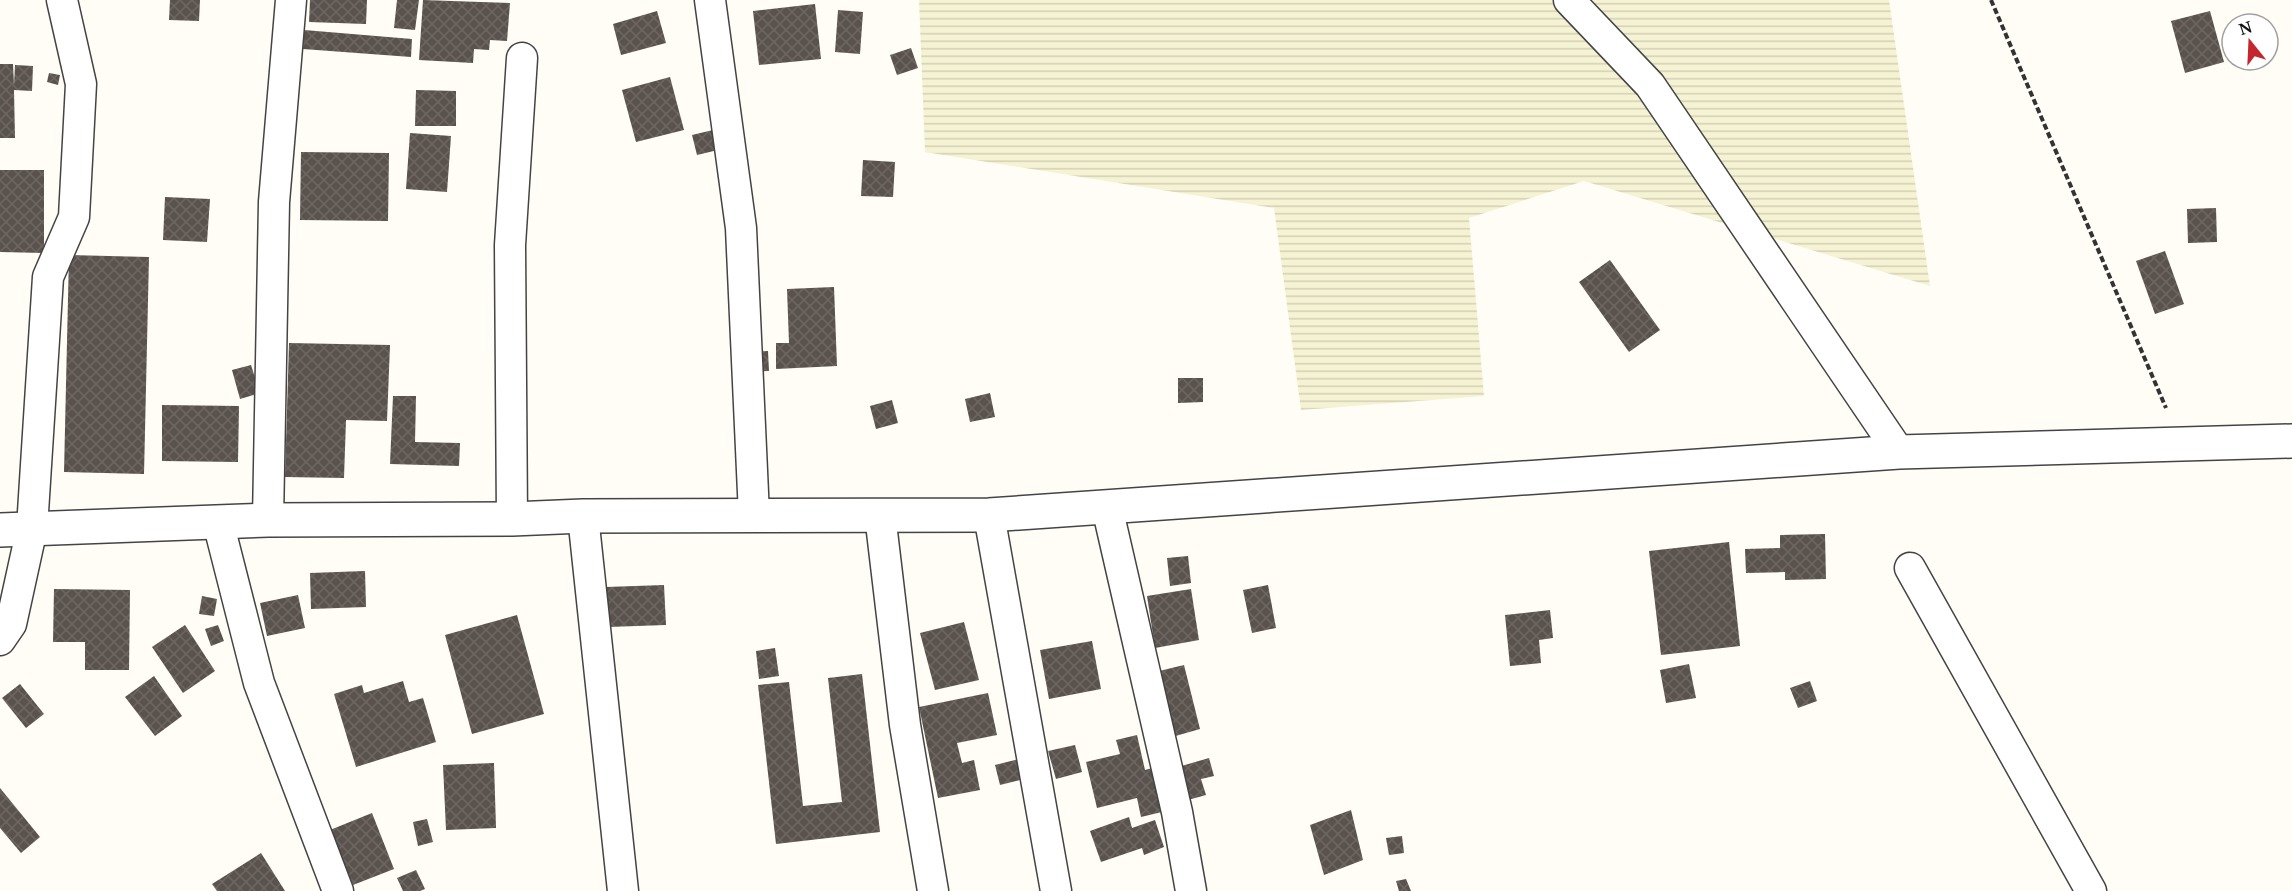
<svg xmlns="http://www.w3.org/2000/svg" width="2292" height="891" viewBox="0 0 2292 891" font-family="'Noto Serif',serif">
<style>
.farmland{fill:url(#farmland-rules)}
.building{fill:url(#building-cross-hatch)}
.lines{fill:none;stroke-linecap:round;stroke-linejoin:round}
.minor-casing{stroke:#444;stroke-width:33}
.tertiary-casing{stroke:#444;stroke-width:36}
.path{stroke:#333;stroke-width:4;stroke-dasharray:6 3;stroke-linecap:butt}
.minor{stroke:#fff;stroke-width:30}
.tertiary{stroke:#fff;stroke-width:33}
</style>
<defs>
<pattern id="farmland-rules" width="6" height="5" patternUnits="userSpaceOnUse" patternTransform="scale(1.5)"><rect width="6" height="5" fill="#f6f3d4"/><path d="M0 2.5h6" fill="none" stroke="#d2cfb5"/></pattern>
<pattern id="building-cross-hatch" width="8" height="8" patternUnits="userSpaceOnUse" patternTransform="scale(1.5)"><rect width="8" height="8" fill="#5a524d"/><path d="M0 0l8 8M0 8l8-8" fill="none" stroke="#6d6662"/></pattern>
</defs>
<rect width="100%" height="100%" fill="#fffdf5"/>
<path class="farmland" d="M919,0H1889L1930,286L1584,181L1469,218L1484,396L1301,410L1274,208L925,152Z"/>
<g class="building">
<path d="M170,0H200L199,21L169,20Z"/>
<path d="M310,0H367L366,24L309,22Z"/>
<path d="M397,0H419L415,30L394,28Z"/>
<path d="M423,0L510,3L507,41L490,40L489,50L474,49L473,63L419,60Z"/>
<path d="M815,4L821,59L759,65L753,11Z"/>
<path d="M838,10L863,12L860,54L835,52Z"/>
<path d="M657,11L666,43L621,55L613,24Z"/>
<path d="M2210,11L2224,62L2185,73L2171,21Z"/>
<path d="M304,30L412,39L411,57L303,49Z"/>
<path d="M911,48L918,68L897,75L890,55Z"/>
<path d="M0,64H13L14,85L15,65L33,66L32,91L14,90L15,138H0Z"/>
<path d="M49,73L60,75L58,85L47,82Z"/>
<path d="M670,77L684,130L636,142L622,90Z"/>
<path d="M416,90L456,91V126H415Z"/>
<path d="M713,130L718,150L697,155L692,135Z"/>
<path d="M410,133L451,136L447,192L406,189Z"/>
<path d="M301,152L389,153L388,221L300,220Z"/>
<path d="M863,160L895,162L893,197L861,196Z"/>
<path d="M0,170H44V253L0,252Z"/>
<path d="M165,197L210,199L207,242L163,240Z"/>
<path d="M2216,208L2217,242L2188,243L2187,209Z"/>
<path d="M2165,251L2184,304L2155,314L2136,261Z"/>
<path d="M69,255L149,257L144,474L64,472Z"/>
<path d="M1610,260L1660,330L1629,352L1579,282Z"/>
<path d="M834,287L837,366L776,369V343H789L787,289Z"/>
<path d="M289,343L390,345L387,421L346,420L344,478L285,477Z"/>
<path d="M768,351L769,371L749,372L748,352Z"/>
<path d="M251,365L260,393L240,399L232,370Z"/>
<path d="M1178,378H1203V402L1178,403Z"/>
<path d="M990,393L995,417L970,422L965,399Z"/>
<path d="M393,396H416L415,442L460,443L459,466L390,464Z"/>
<path d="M892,400L898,423L876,429L870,406Z"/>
<path d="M162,405L239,406L238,462L162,461Z"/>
<path d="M1825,534L1826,579L1785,580V572L1746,573L1745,549L1780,548V535Z"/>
<path d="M1729,542L1740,646L1661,655L1649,551Z"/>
<path d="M1188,556L1191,583L1170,586L1167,558Z"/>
<path d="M365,571L366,607L311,609L310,573Z"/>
<path d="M664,585L666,625L608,627L606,587Z"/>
<path d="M1268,585L1276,628L1252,633L1243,590Z"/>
<path d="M54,589L130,590L129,670H85V642H53Z"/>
<path d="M1191,589L1199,640L1155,648L1147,596Z"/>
<path d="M298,595L305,628L267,636L260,603Z"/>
<path d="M202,596L217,599L214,616L199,614Z"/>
<path d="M1550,610L1553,638L1539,640L1541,663L1510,666L1505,615Z"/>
<path d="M517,615L544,714L472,734L445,635Z"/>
<path d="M964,622L979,680L935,690L920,633Z"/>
<path d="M185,625L215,671L183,693L152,647Z"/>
<path d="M218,625L224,641L211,646L205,629Z"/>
<path d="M1092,641L1101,689L1049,699L1040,650Z"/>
<path d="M775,648L779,676L759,679L756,651Z"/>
<path d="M1689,664L1696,698L1666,703L1660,670Z"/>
<path d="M1184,665L1200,729L1172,737L1155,672Z"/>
<path d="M862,674L880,832L776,844L758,685L789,682L803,806L842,802L828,678Z"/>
<path d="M154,676L182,716L155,736L125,697Z"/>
<path d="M403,681L409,702L423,698L436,742L356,767L334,694L362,685L364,693Z"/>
<path d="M1810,681L1817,701L1798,708L1790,688Z"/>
<path d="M20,684L44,714L26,728L2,698Z"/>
<path d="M988,693L997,735L957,743L962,763L974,760L980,790L938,798L919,707Z"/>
<path d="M1137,735L1145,770L1156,767L1166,811L1141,817L1137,798L1097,808L1086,762L1120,754L1116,740Z"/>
<path d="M1075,745L1082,772L1056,779L1048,751Z"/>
<path d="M1023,758L1028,778L1000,785L995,765Z"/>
<path d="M1209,758L1214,776L1201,779L1206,795L1188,800L1178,767Z"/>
<path d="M494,763L496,828L446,830L443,765Z"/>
<path d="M0,788L40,837L21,853L0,828Z"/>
<path d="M1351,810L1363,860L1324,875L1310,825Z"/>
<path d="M372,813L394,869L353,885L330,830Z"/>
<path d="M1129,817L1132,828L1155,820L1164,847L1144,855L1142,848L1101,862L1090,831Z"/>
<path d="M427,819L433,842L418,846L413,822Z"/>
<path d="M1402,836L1404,853L1389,855L1386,838Z"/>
<path d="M261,853L285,891H217L212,884Z"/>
<path d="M416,870L425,889L420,891H403L397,878Z"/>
<path d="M1406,879L1411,891H1399L1396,881Z"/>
</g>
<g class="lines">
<g class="minor-casing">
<g id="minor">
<path d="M710,0L741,228L754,515"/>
<path d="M1569,0L1650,85L1899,452"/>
<path d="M1107,507L1177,812L1191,891"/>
<path d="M880,515L905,725L933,891"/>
<path d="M989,515L1056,891"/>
<path d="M583,516L623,891"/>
<path d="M512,519L510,245L522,58"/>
<path d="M268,520L274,202L291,0"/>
<path d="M218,522L259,683L338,891"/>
<path d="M1910,568L2091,891"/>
<path d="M0,640L11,624L32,528L48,277L74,217L81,84L62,0"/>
</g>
</g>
<g class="tertiary-casing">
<path id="tertiary" d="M0,530L268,520L512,519L583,516L989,515L1899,452L2292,441"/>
</g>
<path class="path" d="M1991,0L2166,408"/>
<use href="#minor" class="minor"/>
<use href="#tertiary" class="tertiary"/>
</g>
<g transform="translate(2250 42) rotate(342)"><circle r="28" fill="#ffffff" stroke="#a0a0a0" stroke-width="1.5"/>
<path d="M0-4.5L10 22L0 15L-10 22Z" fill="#c4262e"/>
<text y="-9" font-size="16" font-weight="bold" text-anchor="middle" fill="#111111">N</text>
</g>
</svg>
